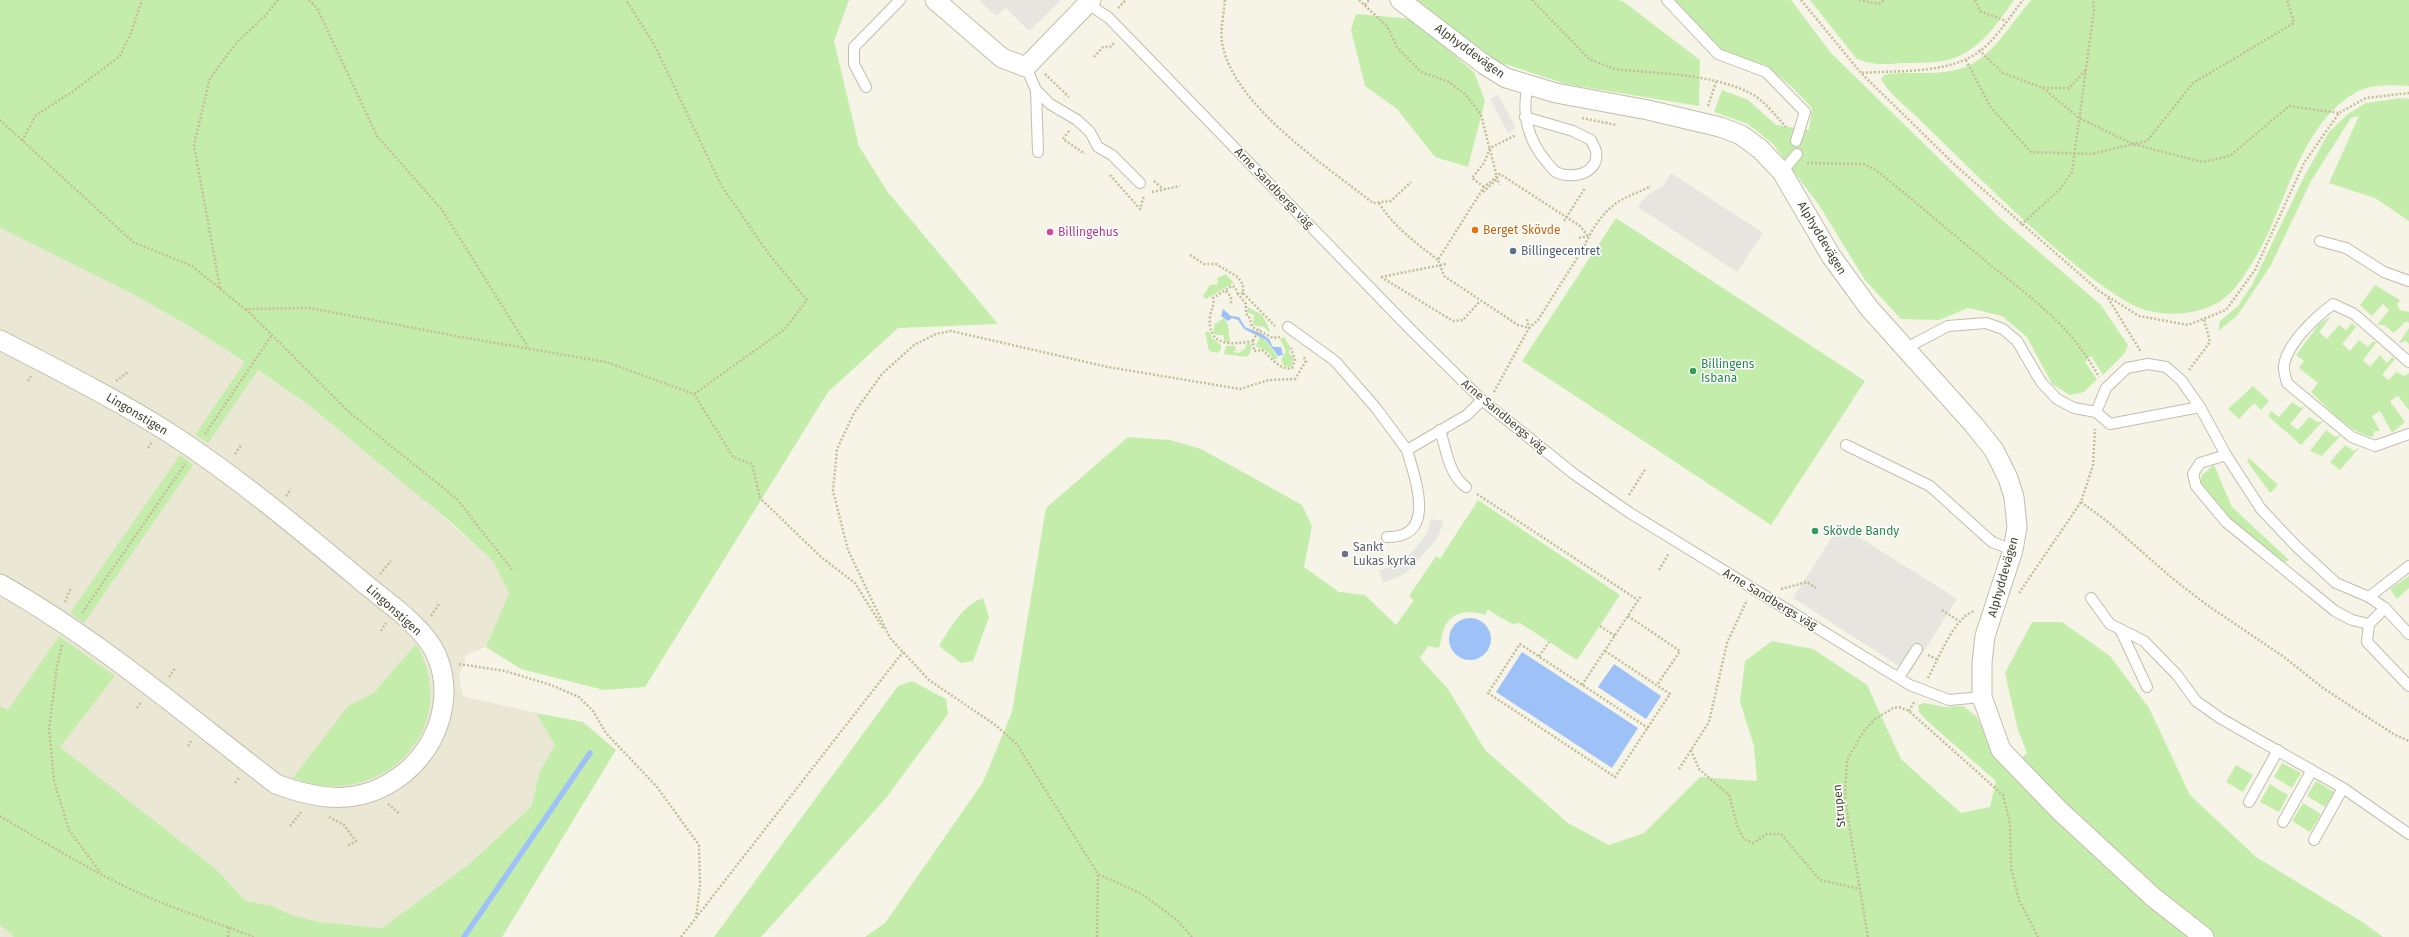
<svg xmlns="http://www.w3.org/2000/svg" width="2409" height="937" viewBox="0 0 2409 937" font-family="'Fira Sans',sans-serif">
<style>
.residential{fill:#eae7d5}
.green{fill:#c4edac}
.parking{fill:#e6e5e0}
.water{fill:#9ec2f7}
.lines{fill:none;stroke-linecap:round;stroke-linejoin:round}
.stream{stroke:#9ec2f7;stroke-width:5.5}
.lane-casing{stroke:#c2bea9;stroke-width:12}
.street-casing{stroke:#c2bea9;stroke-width:21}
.path{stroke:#c5bd99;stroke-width:2.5;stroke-dasharray:2 2;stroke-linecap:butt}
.lane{stroke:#fff;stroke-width:10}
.street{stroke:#fff;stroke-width:19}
.food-dot{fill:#e8710a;stroke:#fff;stroke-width:1.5}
.hotel-dot{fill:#d1479c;stroke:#fff;stroke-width:1.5}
.service-dot{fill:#5c6f8a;stroke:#fff;stroke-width:1.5}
.leisure-dot{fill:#2e9e5b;stroke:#fff;stroke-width:1.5}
.worship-dot{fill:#6b7280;stroke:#fff;stroke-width:1.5}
.labels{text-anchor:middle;stroke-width:3;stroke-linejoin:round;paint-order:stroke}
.street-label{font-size:12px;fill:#494535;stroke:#fff}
.food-label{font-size:12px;fill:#c56008;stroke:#fff;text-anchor:start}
.hotel-label{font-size:12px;fill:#b23c85;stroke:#fff;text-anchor:start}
.service-label{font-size:12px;fill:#4e5e75;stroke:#fff;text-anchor:start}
.leisure-label{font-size:12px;fill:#27864d;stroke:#fff;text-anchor:start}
.worship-label{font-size:12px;fill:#5b616d;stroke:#fff;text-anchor:start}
</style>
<rect width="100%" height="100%" fill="#f5f4e7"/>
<g class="residential">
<path d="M0,228L131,293L189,326L245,362L310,406L407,485L493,561L509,593L486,647L466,655L459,677L463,696L536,713L555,745L540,771L531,807L468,865L382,928L319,922L291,915L273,906L246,901L216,869L59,747L115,676L59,636L8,711L0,706Z"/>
<path d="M0,925L14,937H0Z"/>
</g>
<g class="green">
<path d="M0,0H849L834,41L859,146L887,191L998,324L898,328L828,392L645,687L604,690L521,669L486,647L509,593L493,561L453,524L310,406L258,370L208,443L195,435L245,362L189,326L131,293L0,228Z"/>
<path d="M1413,0H1618L1624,2L1700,60L1699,106L1566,84L1490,59Z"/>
<path d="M1674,0H1791L1831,53L2002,220L2101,305L2128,345L2125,353L2103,375L2091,356L2085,362L2097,379L2084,392L2070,395L2052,384L2027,337L2002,316L1968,308L1939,320L1901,319L1865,280L1819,205L1773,144L1748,124L1714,112L1722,90L1748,100L1776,125L1809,130L1812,108L1793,88L1766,65L1727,53L1711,41Z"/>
<path d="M1810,0H2014C1997,24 1978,53 1947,60C1934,63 1918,63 1904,63C1887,64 1871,66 1856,58Z"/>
<path d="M2031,0H2409V86C2392,85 2370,84 2355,93C2314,116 2295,170 2277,212C2267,238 2252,267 2234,289C2213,314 2174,318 2145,310C2116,302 2052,246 2029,225C1992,191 1957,156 1922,122C1909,109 1890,95 1881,79C1883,76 1885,75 1888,74C1912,71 1935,76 1959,69C1991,61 2011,23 2031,0Z"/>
<path d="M1356,14L1412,19L1474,72L1485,101L1468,167L1435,157L1397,109L1365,86L1351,30Z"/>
<path d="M2402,98L2409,99V221L2375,198L2329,183L2359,116L2351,118L2311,181L2271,265L2237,316L2218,331L2220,321L2238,306L2252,285L2304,177L2329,132L2348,114L2366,103Z"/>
<path d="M1616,218L1865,381L1771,525L1522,361Z"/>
<path d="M1226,274L1234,283L1206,299L1203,296L1210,285L1218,284L1217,278Z"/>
<path d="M2375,285L2400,300L2397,304L2400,310L2409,312V323L2406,321L2394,333L2384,325H2377L2389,310L2383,304L2372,316L2360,305Z"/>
<path d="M1248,307L1262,315L1270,330L1269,332L1264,327L1253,325L1254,315L1247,312Z"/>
<path d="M2331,316L2319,332L2327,339L2339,325L2346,330L2352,323L2356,327L2342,344L2350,351L2359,340L2368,347L2373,341L2376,343L2363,360L2370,367L2380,355L2387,363L2392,357L2395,359L2382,375L2389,380L2396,372L2404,376L2409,373V410L2398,396L2390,401L2405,422L2392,433L2380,411L2372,416L2380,431H2374L2373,437C2349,433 2328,408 2311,392L2318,383L2299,368L2304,361L2296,355L2319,324Z"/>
<path d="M1224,318L1228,325L1230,342H1225L1223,335H1216L1213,332L1215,324Z"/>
<path d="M2409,328V344L2406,341L2399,343Z"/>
<path d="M1209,331L1212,338L1221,345V350L1217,353L1209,351L1205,332Z"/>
<path d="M1260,336L1267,342L1278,358L1274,360L1269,353L1256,346Z"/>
<path d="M1284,337L1290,347L1289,353L1293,358L1292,366L1289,367L1284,366L1281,360L1286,351L1280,339Z"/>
<path d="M1247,343L1252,344L1250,353L1247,357L1224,354L1226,346H1235L1236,351H1232L1238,353L1245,349Z"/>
<path d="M2253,386L2269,401L2261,410L2254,403L2239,419L2228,409Z"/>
<path d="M2292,402L2301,408L2305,406L2290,424L2298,430L2309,417L2318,422L2323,421L2301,445L2268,416L2271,411L2279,417Z"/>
<path d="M2326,430L2335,437L2341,435L2322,456L2310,451Z"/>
<path d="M1128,437L1170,440L1201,449L1302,505L1312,526L1304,567L1339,592L1365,595L1396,625L1414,600L1409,596L1436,556L1440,559L1478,500L1620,595L1577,660L1520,623L1512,624L1488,610L1485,615C1468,609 1448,612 1443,632C1441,638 1441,642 1439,648L1428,646L1420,658L1448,689L1485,750L1568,823L1609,845L1644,833L1700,777L1757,781L1754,746L1740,702L1745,661L1772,641L1813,649L1867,685L1901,759L1961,813L1990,807L1996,781L1927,721L1919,712L1918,705L1924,703L1944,707L1963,706L1976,716L1996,753L2010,769L2027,753L2018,730L2005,673L2032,622H2062L2110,656L2149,708L2190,795L2256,857L2364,923L2383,937H865L885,923L983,782L1012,712L1046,508Z"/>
<path d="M2345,445L2354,451L2360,447L2340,470L2330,462Z"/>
<path d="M180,455L193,465L84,623L70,613Z"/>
<path d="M2249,458L2278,485L2270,493L2247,461Z"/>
<path d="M2214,465L2232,507L2289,560L2281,563L2227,516L2200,484L2202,475Z"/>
<path d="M2409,576V588L2397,599L2390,589Z"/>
<path d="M983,598L989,617L973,661L961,663L939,646C950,628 963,605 983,598Z"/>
<path d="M59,636L115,676L60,747L216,869L246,901L273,906L291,915L319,922L382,928L468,865L531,807L540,771L555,745L536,713L583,722L616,750L502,937H14L0,925V706L8,710Z"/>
<path d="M416,644C460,718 397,797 316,785C309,784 300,780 293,778L348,706L374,693Z"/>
<path d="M912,681L946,699L948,714L886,798L761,937H714L898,686Z"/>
<path d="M2282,763L2301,773L2292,788L2274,777Z"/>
<path d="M2236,765L2253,775L2243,792L2226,782Z"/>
<path d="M2316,781L2334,792L2325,807L2307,796Z"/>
<path d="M2270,784L2288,795L2279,812L2260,802Z"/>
<path d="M2303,803L2321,814L2310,832L2292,821Z"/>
</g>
<g class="parking">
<path d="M979,0H1061L1029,31L1006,8L996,16Z"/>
<path d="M1498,95L1516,128L1508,133L1490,99Z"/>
<path d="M1671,173L1763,233L1737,272L1638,207L1645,197L1664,185Z"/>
<path d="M1431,519L1444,521L1437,539L1405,574L1383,583L1379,571L1398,564L1414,550L1427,533Z"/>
<path d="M1840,525L1957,599L1910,673L1793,598Z"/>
</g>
<g class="water">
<path d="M1223,309L1231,316L1239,317L1245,327L1262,334L1269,339L1273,347H1281L1283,355L1278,356L1266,340L1244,329L1238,320L1232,318L1228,321L1221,316Z"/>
<circle cx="1470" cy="639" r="21"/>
<path d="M1522,652L1638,728L1612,768L1496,692Z"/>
<path d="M1614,664L1661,696L1646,719L1598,687Z"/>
</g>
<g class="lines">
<path class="stream" d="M464,937L590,753"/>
<g class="lane-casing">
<g id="lane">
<path d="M1667,0L1718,54L1766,72L1805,112L1796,141"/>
<path d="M1087,3L1109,18L1412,331L1482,400L1574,474L1630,513L1910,685L1949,700L1982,697"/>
<path d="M1026,67L1036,90L1050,104L1077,120L1090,132L1098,147L1112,155L1140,183"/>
<path d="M866,87L854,64V47L900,0"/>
<path d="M1036,90L1038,152"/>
<path d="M1525,117L1573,131L1591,140C1592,143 1595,148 1596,151C1600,174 1571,180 1556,172C1552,170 1549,164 1546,161C1528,140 1521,113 1528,86"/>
<path d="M1782,172L1797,154"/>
<path d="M2320,241L2346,248L2384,272L2409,281"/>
<path d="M1288,327L1335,361L1376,408L1407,450"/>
<path d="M1906,348L1948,326L1986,323L2003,329L2017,341L2041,382L2057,399L2074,408L2096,412L2110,424L2200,407L2181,380L2166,367L2148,364L2127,368L2106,388L2096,412"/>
<path d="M2409,362L2354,314L2333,304C2316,317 2288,342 2284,365C2283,370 2286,378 2287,383L2352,437L2375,446L2409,434"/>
<path d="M2200,407L2226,455L2261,509L2297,547L2336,583L2369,597L2409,566"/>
<path d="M1440,430C1446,449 1449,475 1466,487"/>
<path d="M1846,445L1930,486L1992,542L2013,550"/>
<path d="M2226,455L2200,463L2193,474L2196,486L2226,522L2335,611L2352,620L2369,624L2385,608"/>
<path d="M1387,537C1438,538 1415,479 1407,450L1467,415L1482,400"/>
<path d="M2369,597L2385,608L2409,634"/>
<path d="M2091,598L2110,624L2144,641L2177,675L2196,701L2220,718L2343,788L2409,834"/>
<path d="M2369,624L2367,642L2409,686"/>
<path d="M2120,629L2147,687"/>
<path d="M1899,677L1917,649"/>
<path d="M2249,802L2278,750"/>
<path d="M2283,822L2312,770"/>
<path d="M2314,840L2343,788"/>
</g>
</g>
<g class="street-casing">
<g id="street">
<path d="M935,0L1002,58L1026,67L1091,0"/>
<path d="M1400,0L1485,65L1506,78L1556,93L1648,110L1720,127L1741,135L1760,149L1782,172L1831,256L1869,308L1974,425L1994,450L2008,478L2014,497L2017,527L2013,550L1985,636L1982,663V697L2001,750L2060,811L2153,897L2204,937"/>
<path d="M0,340C58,370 116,399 171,434C237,477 298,528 358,578C382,599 423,625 436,654C455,697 438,746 403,774C362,806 321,801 276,784C186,715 99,640 0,584"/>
</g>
</g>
<g class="path">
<path d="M309,0L317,8L377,136L442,210L528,347"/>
<path d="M1225,0C1224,13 1220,29 1222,42C1232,105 1325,165 1373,203L1391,201L1411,182"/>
<path d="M1359,0L1387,26L1397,47L1421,72L1449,82L1466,95L1481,115L1499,185"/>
<path d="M1532,0L1589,59L1614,69C1657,74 1710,73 1750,93C1764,100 1775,115 1786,127"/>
<path d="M1801,0L1861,73L1956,166L2099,291L2139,316L2188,325L2226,310L2255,270L2304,163L2339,113L2366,98L2409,93"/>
<path d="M1859,0L1878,4L1884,0"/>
<path d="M1975,0L1980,11L2006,21"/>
<path d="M1365,5L1369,0"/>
<path d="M1118,8L1126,0"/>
<path d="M1979,50L2003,73L2043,88H2069L2087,69"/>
<path d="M1094,57L1103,47H1110L1115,42"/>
<path d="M1966,60L1991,108L2031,152L2091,154L2147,141L2193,83L2294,23L2287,0"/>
<path d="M1862,73C1902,70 1955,75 1986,46C2000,33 2011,15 2023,0"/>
<path d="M1045,74L1069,97"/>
<path d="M2043,88L2079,118L2133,144L2202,162L2230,156L2289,106L2339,113"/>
<path d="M1708,106L1716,82"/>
<path d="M1582,118L1616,125"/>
<path d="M0,120L133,242L192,266L245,309L310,308L461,337L606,362L694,394L785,329L807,300L768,253L721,185L655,46L626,0"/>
<path d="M1069,131L1063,139L1085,154"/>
<path d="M22,141L36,115L72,92L120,56L131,33L142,0"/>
<path d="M1807,163L1864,164L1876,170C1912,199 1947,229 1983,259C2029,297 2069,322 2099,377"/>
<path d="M1110,175L1140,209L1144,196"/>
<path d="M1154,181L1163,189"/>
<path d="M1484,187L1472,178L1484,163L1490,148L1516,135"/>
<path d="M1152,192L1180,186"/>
<path d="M1483,192L1497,179"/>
<path d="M1379,203C1393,226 1416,243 1438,260"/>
<path d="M1564,221L1585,188"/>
<path d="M2021,225L2060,189L2072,172L2094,10L2093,0"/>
<path d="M1588,236L1580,226L1500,174L1484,187L1438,260L1444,276L1518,325L1529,328L1538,320L1584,247C1591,230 1605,208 1623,199C1632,194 1642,191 1651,186"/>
<path d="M1579,238L1588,236"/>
<path d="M1190,255L1204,264H1216L1238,277L1243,285V293L1275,326"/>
<path d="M1381,277L1453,321L1463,320L1480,301"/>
<path d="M1381,277L1446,264"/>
<path d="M220,288L194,145L210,78L237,42L265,16L278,0"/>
<path d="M1226,291L1231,297V304"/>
<path d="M1243,293L1238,294L1246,304V314L1249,316L1252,327L1273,338L1280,337"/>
<path d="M1238,294L1235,287L1232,286L1213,298C1215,305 1211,309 1210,316C1207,347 1231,345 1253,341L1254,351L1262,350C1271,357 1280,371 1292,368L1295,361L1291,348"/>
<path d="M2108,298L2141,352"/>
<path d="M246,309L350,413L457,499L513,571"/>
<path d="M1253,341L1259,329"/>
<path d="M2189,370L2210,342L2204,319"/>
<path d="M28,381L31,376"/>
<path d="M116,381L128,372"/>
<path d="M1494,392L1529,328L1527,319"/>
<path d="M694,394L733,457L752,464L760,498L821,557L855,583L883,628"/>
<path d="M205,434L272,335"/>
<path d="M148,448L152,442"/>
<path d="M235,454L242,444"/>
<path d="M1477,494L1638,600"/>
<path d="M1629,495L1646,468"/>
<path d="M286,496L291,489"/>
<path d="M2081,502L2108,522L2172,578L2207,605L2284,657L2323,688L2395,735L2409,741"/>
<path d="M1659,570L1669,553"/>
<path d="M380,574L391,561"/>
<path d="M1781,589L1807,582L1816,588"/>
<path d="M2019,593L2081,502L2093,465L2095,429"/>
<path d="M65,602L70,590L68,588"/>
<path d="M1942,610L1959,621"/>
<path d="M82,613L185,464"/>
<path d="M431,616L439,604"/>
<path d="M1628,616L1680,651L1657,685"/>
<path d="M1600,626L1615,636"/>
<path d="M381,631L386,623"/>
<path d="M62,645L57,666L49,728L54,781L69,830L100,872"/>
<path d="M1605,651L1670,694L1615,777L1488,693L1520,644L1648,728"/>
<path d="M1928,655L1938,660"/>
<path d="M1539,656L1549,642"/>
<path d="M459,664L505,671L551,685L579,697L593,711L606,733L657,787L699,845L700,885L696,918"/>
<path d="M169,677L175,668"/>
<path d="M1928,678C1939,658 1953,619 1974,611"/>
<path d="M1582,685L1641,596"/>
<path d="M137,708L141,702"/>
<path d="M1909,711L1915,701"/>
<path d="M188,746L191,741"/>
<path d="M1691,750L1699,769L1729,795L1738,828L1744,839L1753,843L1767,834H1781L1820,880L1860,889"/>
<path d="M1679,769L1709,722L1727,643L1747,600"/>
<path d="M235,783L239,778"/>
<path d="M388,804L400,814"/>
<path d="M0,816C40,840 80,864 122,885C164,906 210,920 254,937"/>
<path d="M329,817L344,825L356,841L347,846"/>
<path d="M290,826L302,811"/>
<path d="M228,937L229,927"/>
<path d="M681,937L903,652"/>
<path d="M1097,937L1098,874"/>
<path d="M1192,937L1178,921L1142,894L1098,874L1016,743L994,724L929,680L890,638L848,550L833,491L837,449L854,413L882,374L914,345L936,334L951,331L1108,367L1240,389L1269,380L1295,379L1306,361L1303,356"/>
<path d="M1868,937L1848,818L1845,794L1847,760L1863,732L1875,719L1893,708L1899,707L1909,711L2003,795L2010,824L2011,867L2019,900L2038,937"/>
</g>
<use href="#lane" class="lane"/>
<use href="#street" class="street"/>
</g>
<circle class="food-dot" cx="1475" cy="230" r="4"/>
<circle class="hotel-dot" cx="1050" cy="232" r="4"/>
<circle class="service-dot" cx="1513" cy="251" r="4"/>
<g class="leisure-dot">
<circle cx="1693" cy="371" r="4"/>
<circle cx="1815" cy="531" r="4"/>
</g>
<circle class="worship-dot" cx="1345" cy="554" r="4"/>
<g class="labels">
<g class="street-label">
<text transform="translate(1470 51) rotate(36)" y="4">Alphyddevägen</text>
<text transform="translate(1274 188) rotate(46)" y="4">Arne Sandbergs väg</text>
<text transform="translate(1822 238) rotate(59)" y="4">Alphyddevägen</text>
<text transform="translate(137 414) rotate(31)" y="4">Lingonstigen</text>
<text transform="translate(1504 416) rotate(40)" y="4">Arne Sandbergs väg</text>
<text transform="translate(2003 577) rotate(-74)" y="4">Alphyddevägen</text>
<text transform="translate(1770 599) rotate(31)" y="4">Arne Sandbergs väg</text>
<text transform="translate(394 610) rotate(42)" y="4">Lingonstigen</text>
<text transform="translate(1839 806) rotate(-96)" y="4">Strupen</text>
</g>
<g class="food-label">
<text x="1483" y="234">Berget Skövde</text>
</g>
<g class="hotel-label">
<text x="1058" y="236">Billingehus</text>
</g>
<g class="service-label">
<text x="1521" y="255">Billingecentret</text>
</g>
<g class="leisure-label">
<text x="1701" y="368">Billingens<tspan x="1701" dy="14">Isbana</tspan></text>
<text x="1823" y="535">Skövde Bandy</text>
</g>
<g class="worship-label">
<text x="1353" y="551">Sankt<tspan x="1353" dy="14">Lukas kyrka</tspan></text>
</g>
</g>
</svg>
